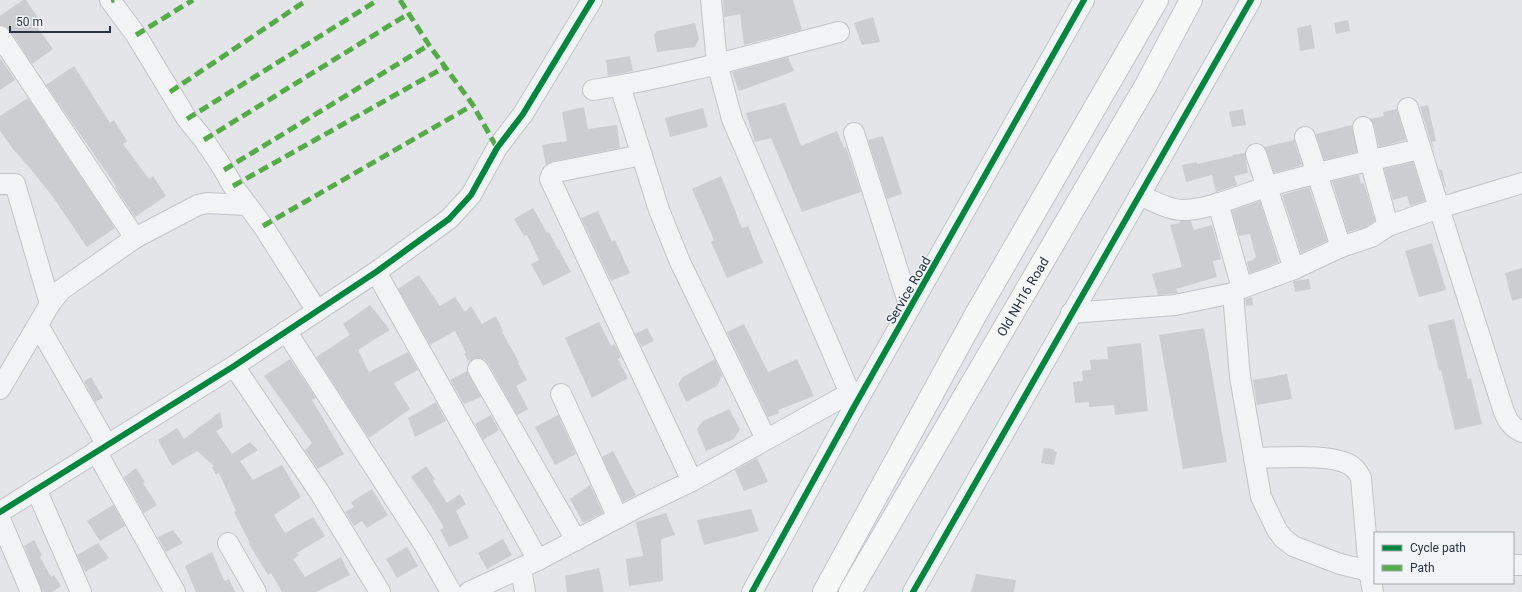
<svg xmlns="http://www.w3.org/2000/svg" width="1522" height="592" viewBox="0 0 1522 592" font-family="Roboto,sans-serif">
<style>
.building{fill:#cbcdd0}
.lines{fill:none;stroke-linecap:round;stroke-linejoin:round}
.minor-casing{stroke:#c1c3c6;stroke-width:22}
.major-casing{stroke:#c0c2c6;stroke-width:24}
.minor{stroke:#f2f3f5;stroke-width:20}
.major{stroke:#f6f7f7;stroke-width:22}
.quiet{stroke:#53ac46;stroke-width:5;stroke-dasharray:10 5;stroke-linecap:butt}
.cycleway-casing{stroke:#f1f4f7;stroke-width:8}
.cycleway{stroke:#00873e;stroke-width:6}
.labels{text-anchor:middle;stroke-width:3;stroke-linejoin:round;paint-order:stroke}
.street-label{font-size:13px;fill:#2a3341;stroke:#f1f4f7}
</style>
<rect width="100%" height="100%" fill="#e3e5e8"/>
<g class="building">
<path d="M23,0H26L39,19L34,23L53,49L32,64L10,30L5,26L0,25V16Z"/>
<path d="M723,0H793L802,30L744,45L740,14L724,17Z"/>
<path d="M873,17L880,42L862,45L854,23Z"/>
<path d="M1348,20L1350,31L1336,34L1334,23Z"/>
<path d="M695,23L699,39L695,47L657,52L654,35L657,31Z"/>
<path d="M1311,25L1315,48L1300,51L1297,28Z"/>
<path d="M630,56L633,71L608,76L606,60Z"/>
<path d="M788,57L794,71L739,91L732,72Z"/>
<path d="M0,59H1L15,80L0,90Z"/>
<path d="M74,66L110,123L114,120L127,141L123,144L149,179L153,176L166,196L135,217L115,187L116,186L46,85Z"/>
<path d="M28,98L115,228L87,247L53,197L29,167L13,149L0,131V116Z"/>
<path d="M785,103L801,146L837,131L844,148L846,147L861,192L802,212L771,138L755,142L746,113Z"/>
<path d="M1428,105L1436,141L1432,142L1435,155L1420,107Z"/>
<path d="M584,107L588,129L617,125L620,148L554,161L546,165L542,145L567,141L562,112Z"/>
<path d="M703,108L708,127L670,137L665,118Z"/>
<path d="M1243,109L1246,125L1232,127L1229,112Z"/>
<path d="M1397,109L1406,140L1379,147L1374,125L1370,119L1384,116L1383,112Z"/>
<path d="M1352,125L1357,152L1324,160L1316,134Z"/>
<path d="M883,136L902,194L887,199L868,140Z"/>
<path d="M1294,140L1302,165L1274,173L1265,147Z"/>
<path d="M1245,153L1248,173L1234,176L1237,185L1216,192L1212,175L1186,182L1182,165L1197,162V164L1233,156V155Z"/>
<path d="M1413,162L1425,201L1410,206L1407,196L1393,200L1384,169Z"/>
<path d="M1439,170H1442L1446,187H1445Z"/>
<path d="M1359,175L1361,184L1364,183L1375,221L1366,227L1348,232L1332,181Z"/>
<path d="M721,176L742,228L748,226L763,263L727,278L711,242L714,240L692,189Z"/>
<path d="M1309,187L1327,241L1301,253L1282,195Z"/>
<path d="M1260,201L1279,262L1250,273L1247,262L1255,259L1254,258L1256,257L1250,234L1239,236L1232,211Z"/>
<path d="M533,208L547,233L549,232L558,250H559L571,272L543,286L531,264L539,260L527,235L524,236L514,219Z"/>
<path d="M598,211L612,242L615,240L630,273L611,281L581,218Z"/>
<path d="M1180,221H1191L1194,230L1212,225L1221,259L1213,261L1217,277L1176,289L1178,293L1158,295L1152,274L1182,267L1170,225L1180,223Z"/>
<path d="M1432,243L1446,290L1419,297L1405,251Z"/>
<path d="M1522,268V298L1512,301L1505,273Z"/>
<path d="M419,275L440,306L455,297L465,312L471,306L482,324L496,316L503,331L502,332L519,362L518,363L527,380L516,386L528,409L517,415L488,363L484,359L478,358L473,359L469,362L464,354L466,353L455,331L430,345L398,289Z"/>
<path d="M1309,279L1311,289L1295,292L1293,281Z"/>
<path d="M1252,297L1253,305L1246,306L1245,299Z"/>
<path d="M370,305L390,330L358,350L369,372L408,352L418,370L394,383L410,409L369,438L316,357L350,335L343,324Z"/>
<path d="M1454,319L1468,379L1471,378L1482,424L1455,430L1441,370L1439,371L1428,325Z"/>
<path d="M599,322L611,346L615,344L621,357L618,359L628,378L592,398L565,338Z"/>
<path d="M744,324L768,372L797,359L814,396L778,410L779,413L768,417L727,332Z"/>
<path d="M647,328L654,341L642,347L635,334Z"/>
<path d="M1204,328L1227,462L1183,469L1159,335Z"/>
<path d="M1141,343L1148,411L1115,415L1114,405L1089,407V402L1075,403L1073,382L1083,381L1082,371L1091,370L1090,360L1108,359L1107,347Z"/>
<path d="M290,359L316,398L312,400L344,454L318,469L305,450L312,443L264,376Z"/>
<path d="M715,359L722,375L717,386L686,402L678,384L683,377Z"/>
<path d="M467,371L481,397L464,404L450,380Z"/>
<path d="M1287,374L1292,399L1257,405L1253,380Z"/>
<path d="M91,377L103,398L95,402L84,381Z"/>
<path d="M436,402L446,421L415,437L408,418Z"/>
<path d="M729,409L740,429L734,439L706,451L697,429L703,421Z"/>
<path d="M220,412L223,427L216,431L232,454L250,442L258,450L240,461L253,480L282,465L301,497L274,515L285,533L313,517L325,536L297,553L299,555L293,559L305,577L341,557L350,575L316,592H282L271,573L268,575L249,544L250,543L234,512L236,511L219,473L216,475L212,467L214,466L197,451L172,466L158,440L177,428L184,439Z"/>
<path d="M491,415L499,430L483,440L475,424Z"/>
<path d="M558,415L576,454L555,465L535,427Z"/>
<path d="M1044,448L1054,449V451L1057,452L1054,465L1041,463Z"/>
<path d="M613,451L636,495L623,502L602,457Z"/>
<path d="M757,458L768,482L744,491L735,470Z"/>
<path d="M426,466L435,479L433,481L447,503L460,494L466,504L456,511L469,538L449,547L440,530L444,528L430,504L411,477Z"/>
<path d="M136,468L145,482L143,483L157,505L144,513L124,477Z"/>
<path d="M590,485L603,513L583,523L570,499Z"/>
<path d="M372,489L388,515L367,528L362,521L354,526L345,512L354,507L351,502Z"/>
<path d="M113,505L125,526L100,541L87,521Z"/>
<path d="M751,509L759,531L704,545L697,520Z"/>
<path d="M666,513L675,535L661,539L663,581L629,586L626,559L643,556L636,522Z"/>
<path d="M173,530L183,543L166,552L158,537Z"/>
<path d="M503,539L512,555L487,569L478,553Z"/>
<path d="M34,540L42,555L40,557L51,577L54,575L61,586L52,592H42L24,546Z"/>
<path d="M98,543L109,558L85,572L77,555Z"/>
<path d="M407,547L418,566L397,578L386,559Z"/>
<path d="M212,552L224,581L229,579L235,592H196L185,566Z"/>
<path d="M599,568L604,592H567L565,576Z"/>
<path d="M976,574L1016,580L1014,592H971Z"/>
</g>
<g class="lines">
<g class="minor-casing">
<g id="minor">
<path d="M110,0L136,35L187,119L204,140L224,170L233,186L263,226L317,311"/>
<path d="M711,0L717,63L732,119L855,405"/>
<path d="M0,36L135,238"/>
<path d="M620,86L659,210L680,262L766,439"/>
<path d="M593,90C676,77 758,53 839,32"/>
<path d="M1408,108L1439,208L1503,409C1507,420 1511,427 1522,432"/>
<path d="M1363,127L1370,160L1388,226"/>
<path d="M854,133L910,308"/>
<path d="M1305,137L1341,247"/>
<path d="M1256,154L1294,269"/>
<path d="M642,155L556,172L552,174L550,179L692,481"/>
<path d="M0,184H15L50,304"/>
<path d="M1139,195C1152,200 1170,211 1184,210C1212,209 1240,195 1266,187C1317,172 1369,161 1420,149"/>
<path d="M1218,203L1242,288"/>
<path d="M376,272L538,560"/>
<path d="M1233,293L1240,377L1261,497L1277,530L1283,538L1293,546L1340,564L1369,571L1375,570"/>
<path d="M1071,313L1175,305L1233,293L1242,288L1294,269L1341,247L1371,237L1388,226L1439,208L1522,183"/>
<path d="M38,325L107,445"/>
<path d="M286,331L422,541L451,592"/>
<path d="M234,366L320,493L380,592"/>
<path d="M478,369L576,540"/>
<path d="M0,389L50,304L61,290L135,238L198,205L207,203L247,205"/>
<path d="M561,394L618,518"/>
<path d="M96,451L175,592"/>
<path d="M1254,458C1277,458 1338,452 1354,468C1357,470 1359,475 1361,478L1369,571L1373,592"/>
<path d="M36,489L81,592"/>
<path d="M0,512L234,366L376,272L449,219L471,195L497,148L523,114L592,0"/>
<path d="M0,519L31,592"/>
<path d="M228,543L256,592"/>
<path d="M1513,565H1522"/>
<path d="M521,568L525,592"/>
<path d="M469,592L538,560L644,504L692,481L850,393"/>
<path d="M752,592L855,405L1084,0"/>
<path d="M913,592L1251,0"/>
</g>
</g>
<g class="major-casing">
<g id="major">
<path d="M824,592L976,314L1157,0"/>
<path id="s1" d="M850,592L1146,85L1191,0"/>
</g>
</g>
<use href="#minor" class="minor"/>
<use href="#major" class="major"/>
<g class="quiet">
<path d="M400,0L429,45L473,105L497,148"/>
<path d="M111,1L114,0"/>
<path d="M136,35L193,0"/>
<path d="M170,92L307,0"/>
<path d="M187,119L378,0"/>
<path d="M204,140L408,14"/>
<path d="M224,170L429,45"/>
<path d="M233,186L445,67"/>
<path d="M263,226L473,105"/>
</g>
<g class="cycleway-casing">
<g id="cycleway">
<path d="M0,512L234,366L376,272L449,219L471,195L497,148L523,114L592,0"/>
<path d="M752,592L855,405L1084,0"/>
<path d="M913,592L1251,0"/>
</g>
</g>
<use href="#cycleway" class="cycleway"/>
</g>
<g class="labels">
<g class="street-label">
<text transform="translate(908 290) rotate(-60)" y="5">Service Road</text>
<text dy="5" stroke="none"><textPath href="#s1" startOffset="342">Old NH16 Road</textPath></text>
</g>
</g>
<rect x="1374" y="532" width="140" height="52" fill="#f1f4f7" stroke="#a1a7ae"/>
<rect x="1382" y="545" width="20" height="6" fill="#00873e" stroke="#a1a7ae"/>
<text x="1410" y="552" font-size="12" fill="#2a3341">Cycle path</text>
<rect x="1382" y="565" width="20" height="6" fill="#53ac46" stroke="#a1a7ae"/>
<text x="1410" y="572" font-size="12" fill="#2a3341">Path</text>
<path d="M10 26v6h100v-6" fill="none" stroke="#2a3341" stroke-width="2"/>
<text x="16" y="26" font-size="12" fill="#2a3341" stroke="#f1f4f7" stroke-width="3" paint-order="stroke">50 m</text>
</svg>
